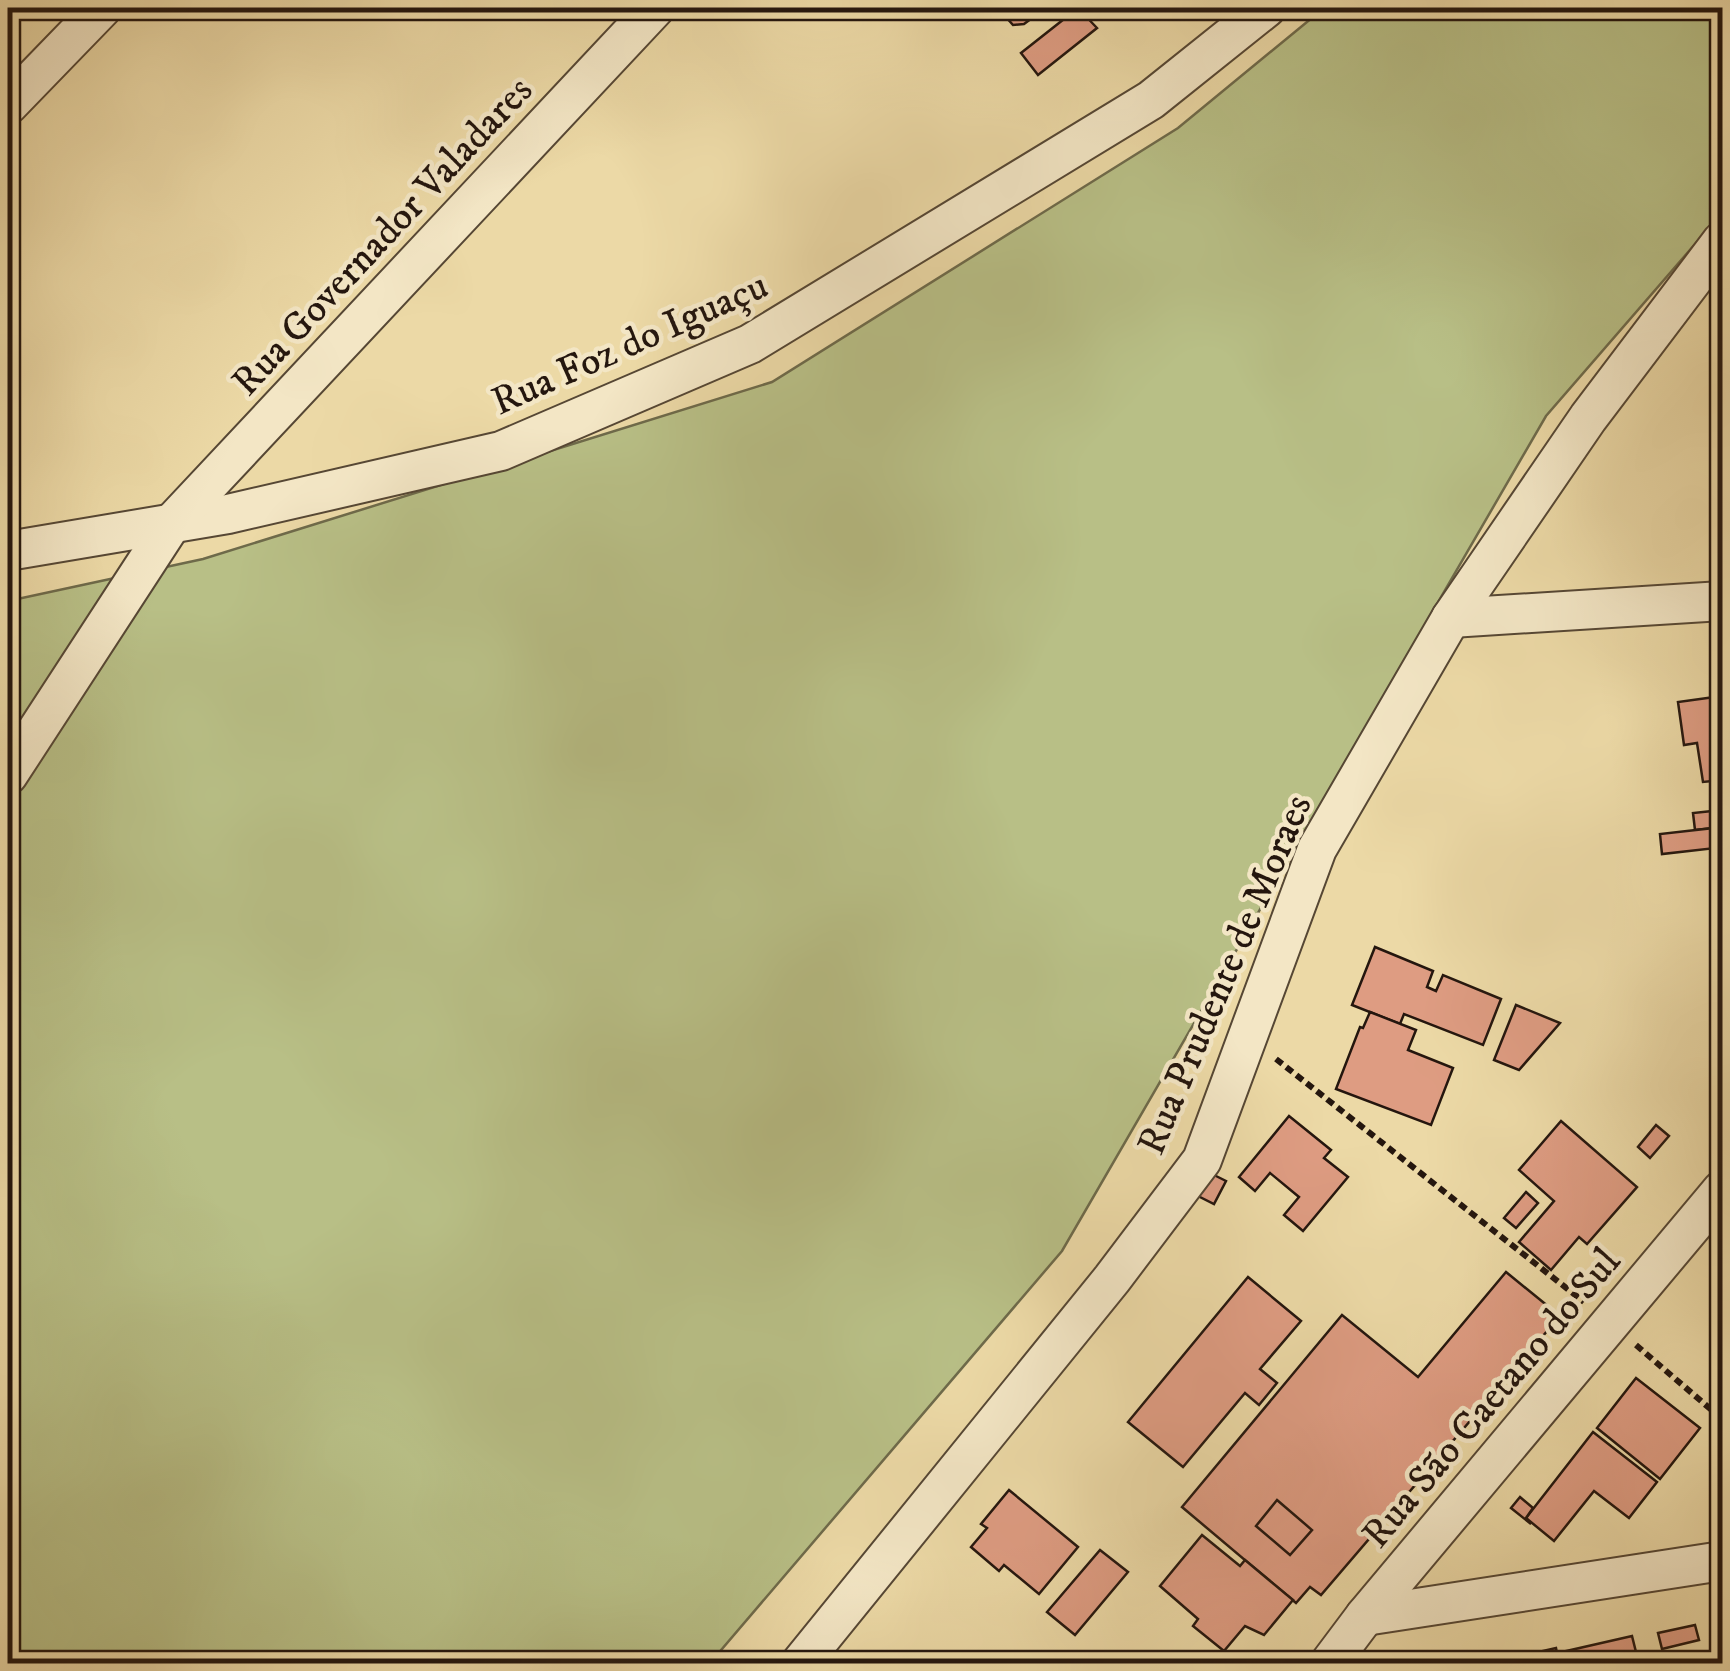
<svg xmlns="http://www.w3.org/2000/svg" width="1730" height="1671" viewBox="0 0 1730 1671" font-family="'IM FELL DW Pica',serif">
<style>
.green{fill:#b8bf86;stroke:#6e6a4a;stroke-width:2.5}
.building{fill:#de9c82;stroke:#24160e;stroke-width:2.5}
.lines{fill:none;stroke-linecap:round;stroke-linejoin:round}
.street-casing{stroke:#564734;stroke-width:42}
.path{stroke:#24160e;stroke-width:6;stroke-dasharray:8 5;stroke-linecap:butt}
.street{stroke:#f3e6c5;stroke-width:38}
.labels{text-anchor:middle;stroke-width:9;stroke-linejoin:round;paint-order:stroke}
.street-label{font-size:40px;fill:#24160e;stroke:#f3e6c5}
</style>
<rect width="100%" height="100%" fill="#ecd9a6"/>
<filter id="stains"><feTurbulence type="fractalNoise" baseFrequency=".002" numOctaves="4"/><feColorMatrix values="0 0 0 0 .2 0 0 0 0 .09 0 0 0 0 .02 0 0 0 .5 -.17"/></filter>
<radialGradient id="worn" r=".72"><stop offset=".6" stop-color="#630" stop-opacity="0"/><stop offset="1" stop-color="#630" stop-opacity=".3"/></radialGradient>
<path class="green" d="M1324,8H1722V213L1546,416L1062,1251L710,1663H8V601L203,559L772,382L1178,128Z"/>
<g class="building">
<path d="M998,8H1033L1032,18L1024,24L1013,25Z"/>
<path d="M1078,8L1097,28L1038,75L1021,53Z"/>
<path d="M1722,696V780L1703,782L1697,743L1684,745L1678,702Z"/>
<path d="M1722,810V827L1695,830L1693,813Z"/>
<path d="M1714,828L1716,848L1662,854L1660,834Z"/>
<path d="M1375,947L1433,971L1427,987L1436,991L1443,975L1501,999L1483,1045L1404,1014L1400,1024L1352,1005Z"/>
<path d="M1516,1005L1560,1023L1519,1070L1494,1060Z"/>
<path d="M1370,1012L1416,1030L1408,1050L1453,1068L1431,1125L1336,1089L1360,1027L1363,1028Z"/>
<path d="M1289,1116L1331,1150L1324,1158L1348,1177L1303,1231L1284,1215L1299,1197L1270,1173L1255,1191L1239,1177Z"/>
<path d="M1561,1121L1637,1187L1587,1244L1579,1237L1551,1270L1519,1242L1554,1201L1519,1170Z"/>
<path d="M1656,1125L1669,1136L1650,1158L1638,1147Z"/>
<path d="M1210,1173L1226,1181L1214,1204L1198,1196Z"/>
<path d="M1526,1192L1538,1203L1516,1228L1504,1218Z"/>
<path d="M1506,1272L1560,1316L1321,1595L1310,1587L1296,1603L1182,1507L1342,1315L1418,1377Z"/>
<path d="M1248,1277L1301,1321L1260,1369L1277,1383L1259,1405L1245,1393L1183,1467L1128,1422Z"/>
<path d="M1636,1378L1700,1428L1660,1479L1597,1428Z"/>
<path d="M1593,1432L1657,1482L1629,1518L1594,1491L1554,1541L1526,1518Z"/>
<path d="M1009,1490L1078,1547L1039,1594L1004,1565L999,1571L971,1547L987,1528L981,1524Z"/>
<path d="M1520,1497L1533,1508L1526,1518L1531,1524L1511,1508Z"/>
<path d="M1277,1500L1312,1530L1290,1555L1256,1526Z"/>
<path d="M1202,1535L1240,1566L1245,1560L1293,1600L1264,1635L1245,1626L1224,1651L1193,1626L1198,1619L1160,1586Z"/>
<path d="M1100,1550L1128,1572L1075,1635L1047,1612Z"/>
<path d="M1695,1625L1699,1640L1662,1649L1658,1633Z"/>
<path d="M1632,1636L1639,1664H1565L1562,1652Z"/>
<path d="M1556,1648L1559,1664H1486Z"/>
</g>
<g class="lines">
<g class="street-casing">
<g id="street">
<path d="M8,105L102,8"/>
<path d="M8,551L228,514L501,451L750,344L1151,100L1266,8"/>
<path d="M1451,618L1722,601"/>
<path d="M8,775L172,523L655,8"/>
<path d="M1365,1616L1722,1561"/>
<path d="M800,1664L1112,1279L1202,1160L1317,849L1451,618L1588,418L1722,241"/>
<path d="M1329,1664L1365,1616L1722,1190"/>
</g>
</g>
<g class="path">
<path d="M1276,1059L1584,1302"/>
<path d="M1636,1345L1722,1419"/>
</g>
<use href="#street" class="street"/>
</g>
<g class="labels">
<g class="street-label">
<text transform="translate(381 235) rotate(-47)" y="14">Rua Governador Valadares</text>
<text transform="translate(629 342) rotate(-24)" y="14">Rua Foz do Iguaçu</text>
<text transform="translate(1223 974) rotate(-67)" y="14">Rua Prudente de Moraes</text>
<text transform="translate(1490 1397) rotate(-50)" y="14">Rua São Caetano do Sul</text>
</g>
</g>
<rect width="1730" height="1671" fill="none" stroke="#ecd9a6" stroke-width="40"/>
<rect x="10" y="10" width="1710" height="1651" fill="none" stroke="#24160e" stroke-width="5"/>
<rect x="20" y="20" width="1690" height="1631" fill="none" stroke="#24160e" stroke-width="2.5"/>
<rect width="100%" height="100%" filter="url(#stains)"/>
<rect width="100%" height="100%" fill="url(#worn)"/>
</svg>
